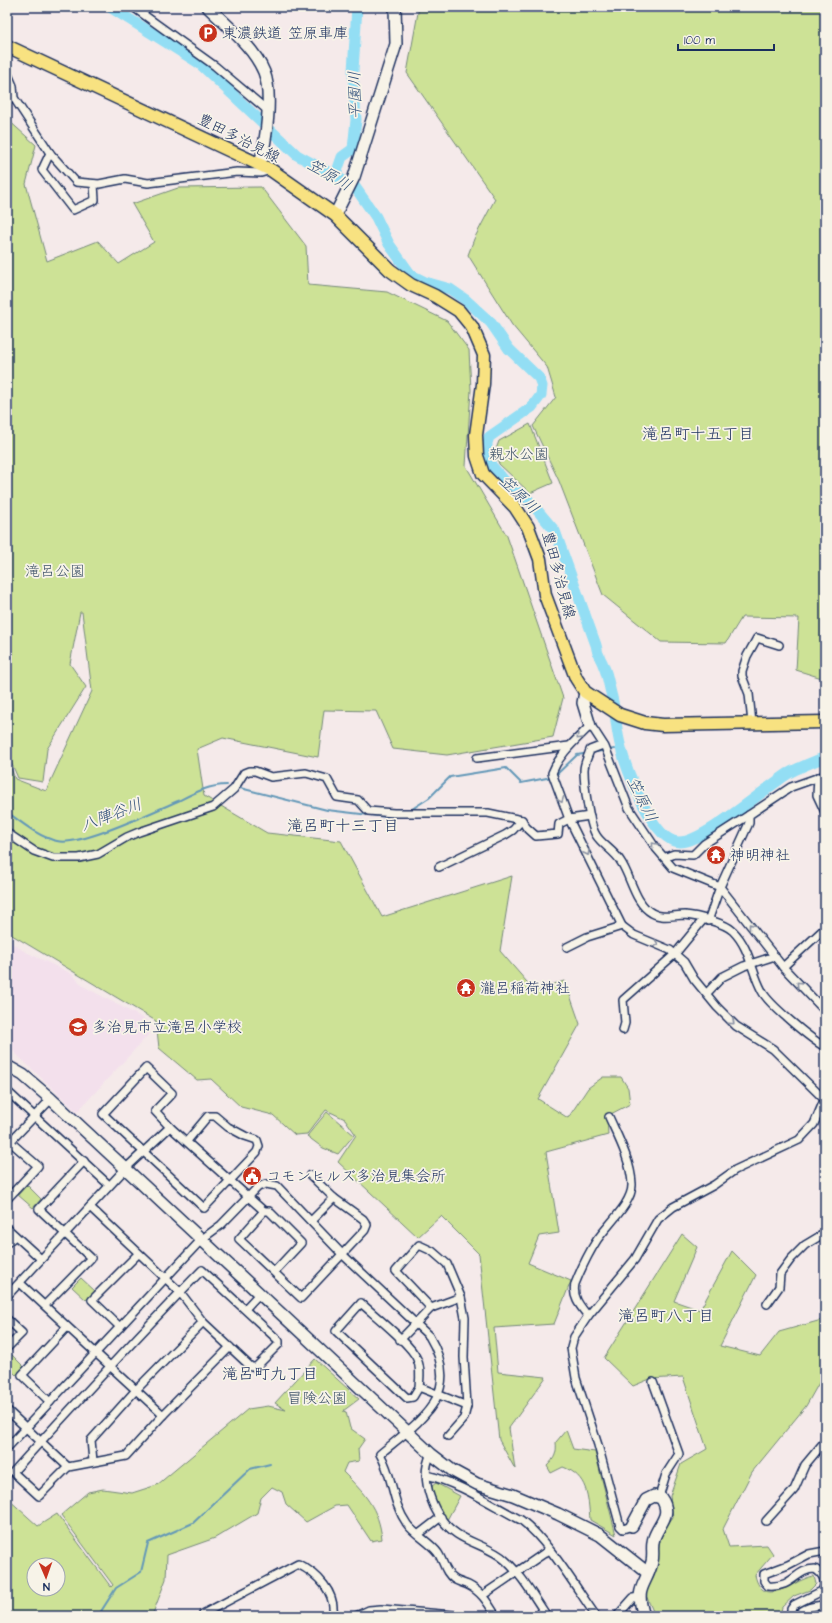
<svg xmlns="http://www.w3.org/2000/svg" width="832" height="1623" viewBox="0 0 832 1623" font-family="'Architects Daughter','Klee One',sans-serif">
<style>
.built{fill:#f3e0ec}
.green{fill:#cde296;stroke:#74887a;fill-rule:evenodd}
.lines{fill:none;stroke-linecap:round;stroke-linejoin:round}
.stream{stroke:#6398b8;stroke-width:2}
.river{stroke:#93def4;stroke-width:11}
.street-casing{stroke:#1b2f5e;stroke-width:10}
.secondary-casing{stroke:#1b2f5e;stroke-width:14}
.primary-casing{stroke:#1b2f5e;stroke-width:15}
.street{stroke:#f7f3e8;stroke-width:7}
.secondary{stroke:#f7f3e8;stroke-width:11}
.primary{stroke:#f8e281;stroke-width:12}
.oneway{stroke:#8991a3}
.labels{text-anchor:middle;stroke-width:3.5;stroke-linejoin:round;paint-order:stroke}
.poi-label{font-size:15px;fill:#1b2f5e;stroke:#f7f3e8;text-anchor:start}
.street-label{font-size:15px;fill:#1b2f5e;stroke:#f7f3e8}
.park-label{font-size:15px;fill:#3f5369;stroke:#f7f3e8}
.water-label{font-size:16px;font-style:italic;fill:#33527c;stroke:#f7f3e8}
.neighbourhood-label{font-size:16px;fill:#1b2f5e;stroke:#f7f3e8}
</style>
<rect width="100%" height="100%" fill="#f5eaea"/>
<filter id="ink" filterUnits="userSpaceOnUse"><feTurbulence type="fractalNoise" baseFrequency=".025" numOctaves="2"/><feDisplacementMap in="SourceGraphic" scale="8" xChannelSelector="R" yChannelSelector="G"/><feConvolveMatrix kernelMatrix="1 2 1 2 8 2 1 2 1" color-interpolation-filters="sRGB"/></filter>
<g filter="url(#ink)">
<path class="built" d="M7,940L24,951L72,974L83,986L148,1021L150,1033L77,1112L12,1050L7,1049Z"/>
<g class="green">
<path d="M419,7H825V679L796,670L799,618L742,617L726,643L661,642L603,595L559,481L533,426L556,397L547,367L512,325L468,255L474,239L495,199L407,73Z"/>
<path d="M7,119L36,145L26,184L47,261L98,241L119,264L154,242L132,204L178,188L261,187L306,246L308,285L387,292L447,321L469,350L471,390L466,466L507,536L563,698L553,737L447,755L393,749L376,711L324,710L318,757L223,738L197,749L204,796L267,833L341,841L382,917L512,876L500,951L533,989L565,981L580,1024L538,1099L568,1118L588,1088L603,1077H621L628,1088L630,1104L607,1116L608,1135L546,1152L559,1233L539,1236L528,1263L571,1281L554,1324L494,1328L498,1372L546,1377L509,1428L515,1469L499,1440L479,1254L441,1216L418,1237L338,1162L356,1135L345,1119L326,1110L307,1134L295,1135L273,1115L241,1107L211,1079L197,1080L159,1048L156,1021L7,932V757L15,779L46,791L92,691L82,612H80L70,664L86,687L47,749L43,782L18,778L7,753Z"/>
<path d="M530,424L553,483L530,493L499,464L495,452L499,441Z"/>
<path d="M327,1112L354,1135L338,1154L323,1148L307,1136Z"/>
<path d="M27,1185L41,1199L33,1208L18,1195Z"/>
<path d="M682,1234L697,1247L674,1301L700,1310L732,1251L756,1275L720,1346L760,1356L779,1332L825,1319V1372L806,1406L752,1472L723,1529L729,1547L767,1545L773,1554L755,1575C763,1611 794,1579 814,1576L816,1584L810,1590L794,1596L782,1607L780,1616H655L645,1593L655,1570L659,1544L663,1531L673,1517L670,1496L681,1464L707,1449L683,1377L650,1379L633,1386L604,1358Z"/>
<path d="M81,1278L95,1291L86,1300L72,1287Z"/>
<path d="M11,1354L24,1367L16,1375L7,1366V1358Z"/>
<path d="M315,1359L359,1399L343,1411L346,1412L350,1428L365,1439L358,1449L359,1461L347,1463L343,1472C364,1493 379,1508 382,1539L371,1541L347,1505L335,1506L306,1522L286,1504L282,1492L272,1487L261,1498L257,1513L215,1538L167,1555L166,1579L152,1616H7V1498L38,1526L57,1514L111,1587L113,1585L61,1515L88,1492L103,1489L132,1493L157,1485L248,1409L268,1406L286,1410L275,1403ZM34,1565H58V1589H34Z"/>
<path d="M566,1430L573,1449L595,1452L616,1535L590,1520C588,1496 588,1476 563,1467L551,1473L547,1466C555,1458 557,1453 556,1442Z"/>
<path d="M436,1483L460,1496L447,1520C438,1510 433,1499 432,1486Z"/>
<path d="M817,1609H825V1616H804Z"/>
</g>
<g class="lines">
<g class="stream">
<path d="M7,9L10,7"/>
<path d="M556,775L577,755L621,748"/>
<path d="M240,788L327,810L395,818"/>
<path d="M412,809L429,798L450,777L506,768L521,783L552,777"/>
<path d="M7,812C22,823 39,837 57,841C80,847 154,811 178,801C194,793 209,785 227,785"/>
<path d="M98,1616L116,1588L141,1572L148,1543L193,1523L250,1469L270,1464"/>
</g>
<g class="river">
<path d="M110,7L199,63L297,155L355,187L376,217L389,244L411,275L425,282L450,289L466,300L491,323L509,349L539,378L542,386L541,395L532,407L489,437L487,443V453L491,465L511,488L526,497L555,531L596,645C598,658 600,656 604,667C608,676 609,687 612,697C616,713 616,731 621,748C626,769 653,842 679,842C704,842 765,788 789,773C800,767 813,762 825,757"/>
<path d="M335,177L342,157L353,149L356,120L353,71L357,7"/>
</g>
<g class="street-casing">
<g id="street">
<path d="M133,7L215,66L267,110"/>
<path d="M7,72L13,86L14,98L50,153L76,182L99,184L125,179L148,183L237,172L261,173L271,170"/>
<path d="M50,153L42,170L73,210L95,200L94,184"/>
<path d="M752,723L749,694L742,676V671L747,656L757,638L779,645"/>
<path d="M603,745L590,750C588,757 584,763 584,770C584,783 589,824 596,835C602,845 615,851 621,862C631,877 635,904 652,913C662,919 674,915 685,915C697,916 725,923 733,931C750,948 751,971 762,991C768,1004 811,1039 825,1047"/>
<path d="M477,758L569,746"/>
<path d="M818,777L817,795L825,812"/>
<path d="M7,833L34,851L53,858H79L98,854L127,837L139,832L213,807L234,789L244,773L249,771H255L271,777L306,773L327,779L337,797L358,800L368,811L394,813H488L522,820L526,827L536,836L558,834L559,824L569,819L590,816"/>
<path d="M666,857L674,854L693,855L704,844L749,815"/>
<path d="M439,867L505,835L513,830L522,820"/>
<path d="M708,921L720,887L749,823V815L791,787L825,775"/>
<path d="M567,947L587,937L622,926"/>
<path d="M783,967L825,928"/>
<path d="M707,993L722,977L744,966L775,956"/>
<path d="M825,1011L783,967L720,887L673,868L655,847L629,808L605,747L594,730L590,726C575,741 560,753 552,773L569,819L622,926L634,935L670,950L684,962L694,979L717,1007L736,1026L773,1049L825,1100"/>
<path d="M623,1030L625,1023L623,1000L675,954L703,920"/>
<path d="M7,1091L109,1185"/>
<path d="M170,1127L155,1111L172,1093L146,1068L103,1114L204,1208L257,1152L259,1146L257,1140L245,1136L228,1127L215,1116H208L187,1141"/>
<path d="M7,1139L38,1166L7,1199"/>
<path d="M7,1145L51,1099"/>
<path d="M90,1207L180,1292L203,1322L251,1367H256L279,1344V1341L202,1270C137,1336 75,1404 13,1472L39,1496L68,1467L126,1456L163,1415L230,1347"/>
<path d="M311,1221L334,1198"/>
<path d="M7,1228L41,1259"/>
<path d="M7,1243L15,1236"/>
<path d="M274,1272L301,1243L269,1211H264L239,1239L301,1298L365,1230L367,1225L363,1219L334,1198L310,1175"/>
<path d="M20,1283L163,1415"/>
<path d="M7,1296L126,1168L170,1127L264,1211"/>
<path d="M767,1304L779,1287L780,1274L791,1259L805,1245L825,1233"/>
<path d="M45,1305L91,1258L39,1209L84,1161"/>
<path d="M431,1308L461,1297"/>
<path d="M245,1309L260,1293"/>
<path d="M588,1316C580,1306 572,1297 575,1284C581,1269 588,1254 597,1240C607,1225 633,1203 632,1184C631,1161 618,1137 609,1117"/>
<path d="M7,1319L22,1333L7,1348"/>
<path d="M120,1327L92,1300L138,1254"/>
<path d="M400,1340L431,1308L396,1271L419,1245L432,1251L447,1264L461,1297L465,1318L464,1357L467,1406L464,1418L448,1436"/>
<path d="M653,1382L679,1454L666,1474L659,1497"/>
<path d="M419,1387C420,1378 421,1368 417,1359C411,1344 375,1316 361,1303L336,1331L407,1398L413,1397L419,1387L467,1406"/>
<path d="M50,1402L22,1375L67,1327"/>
<path d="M7,1410L68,1467"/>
<path d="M7,1448L202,1239L221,1225L258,1187L266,1184L277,1186L342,1254L429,1336C464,1394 421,1420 380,1454C394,1478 391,1501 407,1524C415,1535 430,1542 438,1553C444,1562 445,1573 454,1579C458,1582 464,1583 468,1585C482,1592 488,1603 496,1616"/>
<path d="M431,1454C418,1479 434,1519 457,1534C472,1544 492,1548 505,1560C522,1575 534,1597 547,1616"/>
<path d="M93,1461L91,1440L135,1391L203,1322"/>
<path d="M426,1475C458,1482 492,1505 521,1520C548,1540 576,1588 596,1616"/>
<path d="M766,1521L794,1490L805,1465L825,1441"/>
<path d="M632,1526L623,1529L620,1526L598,1445L576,1378L571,1348L574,1337L588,1316L635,1259L658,1219L673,1207L714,1185L735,1170L799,1140L814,1124L825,1098"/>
<path d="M419,1534L441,1517"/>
<path d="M483,1595L549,1550"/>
<path d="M203,1616V1614L298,1564C318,1574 336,1592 333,1616"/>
<path d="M356,1616L369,1610L381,1609L465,1616"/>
<path d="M617,1616L633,1598L640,1597"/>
<path d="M791,1616V1609L794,1605L822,1591C827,1582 823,1574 815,1569C795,1569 794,1588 768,1586L764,1581V1574L788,1565L809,1554L825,1551"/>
<path d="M797,1616C803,1607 815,1606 825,1605"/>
</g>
</g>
<g class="secondary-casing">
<g id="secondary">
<path d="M208,7C227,26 254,47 264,72C273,95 266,141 260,164"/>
<path d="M335,215L354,177L396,44L395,7"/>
<path d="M585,692L583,703L590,726"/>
<path d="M7,1066L23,1075L51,1099L322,1352L431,1454L453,1471L477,1484L513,1495L558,1514L600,1535L648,1573"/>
<path d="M632,1526L646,1500L654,1496L661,1498C673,1515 659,1523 654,1538C651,1546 654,1554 652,1562C646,1587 634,1586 644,1616"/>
</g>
</g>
<g class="primary-casing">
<path id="primary" d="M7,46L271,170L335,215L390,270L411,285L435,296L459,311L472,327L484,355L483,384L476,435L477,456L483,474L515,507L528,527L540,559L545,595L576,678L585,692L620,715L645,723L663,725L825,722"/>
</g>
<use href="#street" class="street"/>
<use href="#secondary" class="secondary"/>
<use href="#primary" class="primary"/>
</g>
<defs><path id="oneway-chevron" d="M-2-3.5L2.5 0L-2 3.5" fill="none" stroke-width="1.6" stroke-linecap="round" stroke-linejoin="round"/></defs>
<g class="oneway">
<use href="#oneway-chevron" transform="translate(579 737) rotate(135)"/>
<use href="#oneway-chevron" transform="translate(561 800) rotate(69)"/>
<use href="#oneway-chevron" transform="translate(654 845) rotate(-130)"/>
<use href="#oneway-chevron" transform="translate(587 853) rotate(63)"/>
<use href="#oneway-chevron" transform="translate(751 926) rotate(-128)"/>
<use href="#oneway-chevron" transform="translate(656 944) rotate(22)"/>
<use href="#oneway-chevron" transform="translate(799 984) rotate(-134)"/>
<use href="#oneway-chevron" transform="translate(732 1022) rotate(43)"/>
</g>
</g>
<defs>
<g id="parking-disc" transform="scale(1)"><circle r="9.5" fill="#c8321e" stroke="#f7f3e8"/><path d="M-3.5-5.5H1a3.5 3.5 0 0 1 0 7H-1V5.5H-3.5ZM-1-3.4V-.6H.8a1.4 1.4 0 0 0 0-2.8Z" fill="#fff"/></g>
<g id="temple-disc" transform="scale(1)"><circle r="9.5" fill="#c8321e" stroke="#f7f3e8"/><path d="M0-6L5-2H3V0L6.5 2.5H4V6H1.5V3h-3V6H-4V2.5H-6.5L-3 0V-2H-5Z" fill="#fff"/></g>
<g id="school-disc" transform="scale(1)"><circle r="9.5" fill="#c8321e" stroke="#f7f3e8"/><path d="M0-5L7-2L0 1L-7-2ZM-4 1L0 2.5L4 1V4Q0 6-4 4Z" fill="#fff"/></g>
<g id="civic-disc" transform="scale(1)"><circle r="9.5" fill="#c8321e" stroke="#f7f3e8"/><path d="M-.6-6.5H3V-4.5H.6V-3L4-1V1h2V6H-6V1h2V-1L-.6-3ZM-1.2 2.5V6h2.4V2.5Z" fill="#fff"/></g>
</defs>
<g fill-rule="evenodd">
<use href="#parking-disc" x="208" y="33"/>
<use href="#temple-disc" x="716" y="855"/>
<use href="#temple-disc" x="466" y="988"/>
<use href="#school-disc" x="78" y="1027"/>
<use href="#civic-disc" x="252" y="1176"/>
</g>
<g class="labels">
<g class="poi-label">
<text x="222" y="38">東濃鉄道 笠原車庫</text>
<text x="730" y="860">神明神社</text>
<text x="480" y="993">瀧呂稲荷神社</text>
<text x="92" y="1032">多治見市立滝呂小学校</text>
<text x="266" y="1181">コモンヒルズ多治見集会所</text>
</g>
<g class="street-label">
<text transform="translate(239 138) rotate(27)" y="5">豊田多治見線</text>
<text transform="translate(559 575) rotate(75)" y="5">豊田多治見線</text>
</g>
<g class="park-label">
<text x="519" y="459">親水公園</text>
<text x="55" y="576">滝呂公園</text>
<text x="317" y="1403">冒険公園</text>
</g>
<g class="water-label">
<text transform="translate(354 95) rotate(-91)" y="6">平園川</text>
<text transform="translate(330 174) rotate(30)" y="6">笠原川</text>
<text transform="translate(520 494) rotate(44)" y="6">笠原川</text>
<text transform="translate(643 799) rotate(64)" y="6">笠原川</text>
<text transform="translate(111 814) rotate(-21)" y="6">八陣谷川</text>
</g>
<g class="neighbourhood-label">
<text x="698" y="439">滝呂町十五丁目</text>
<text x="343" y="831">滝呂町十三丁目</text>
<text x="666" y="1321">滝呂町八丁目</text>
<text x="270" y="1379">滝呂町九丁目</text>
</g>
</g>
<rect width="832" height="1623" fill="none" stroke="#f7f3e8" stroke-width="24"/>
<rect x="12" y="12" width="808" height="1599" fill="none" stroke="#1b2f5e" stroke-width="1.5" filter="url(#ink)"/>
<g transform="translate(46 1577) rotate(178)"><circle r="19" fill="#f7f3e8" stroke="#9fa5b1"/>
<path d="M0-3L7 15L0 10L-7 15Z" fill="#c8321e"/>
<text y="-6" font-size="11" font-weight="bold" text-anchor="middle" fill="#1b2f5e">N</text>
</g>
<path d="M678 44v6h96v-6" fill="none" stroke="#1b2f5e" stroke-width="2"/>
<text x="684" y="44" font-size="12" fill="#1b2f5e" stroke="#f7f3e8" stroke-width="3" paint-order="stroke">100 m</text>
</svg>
